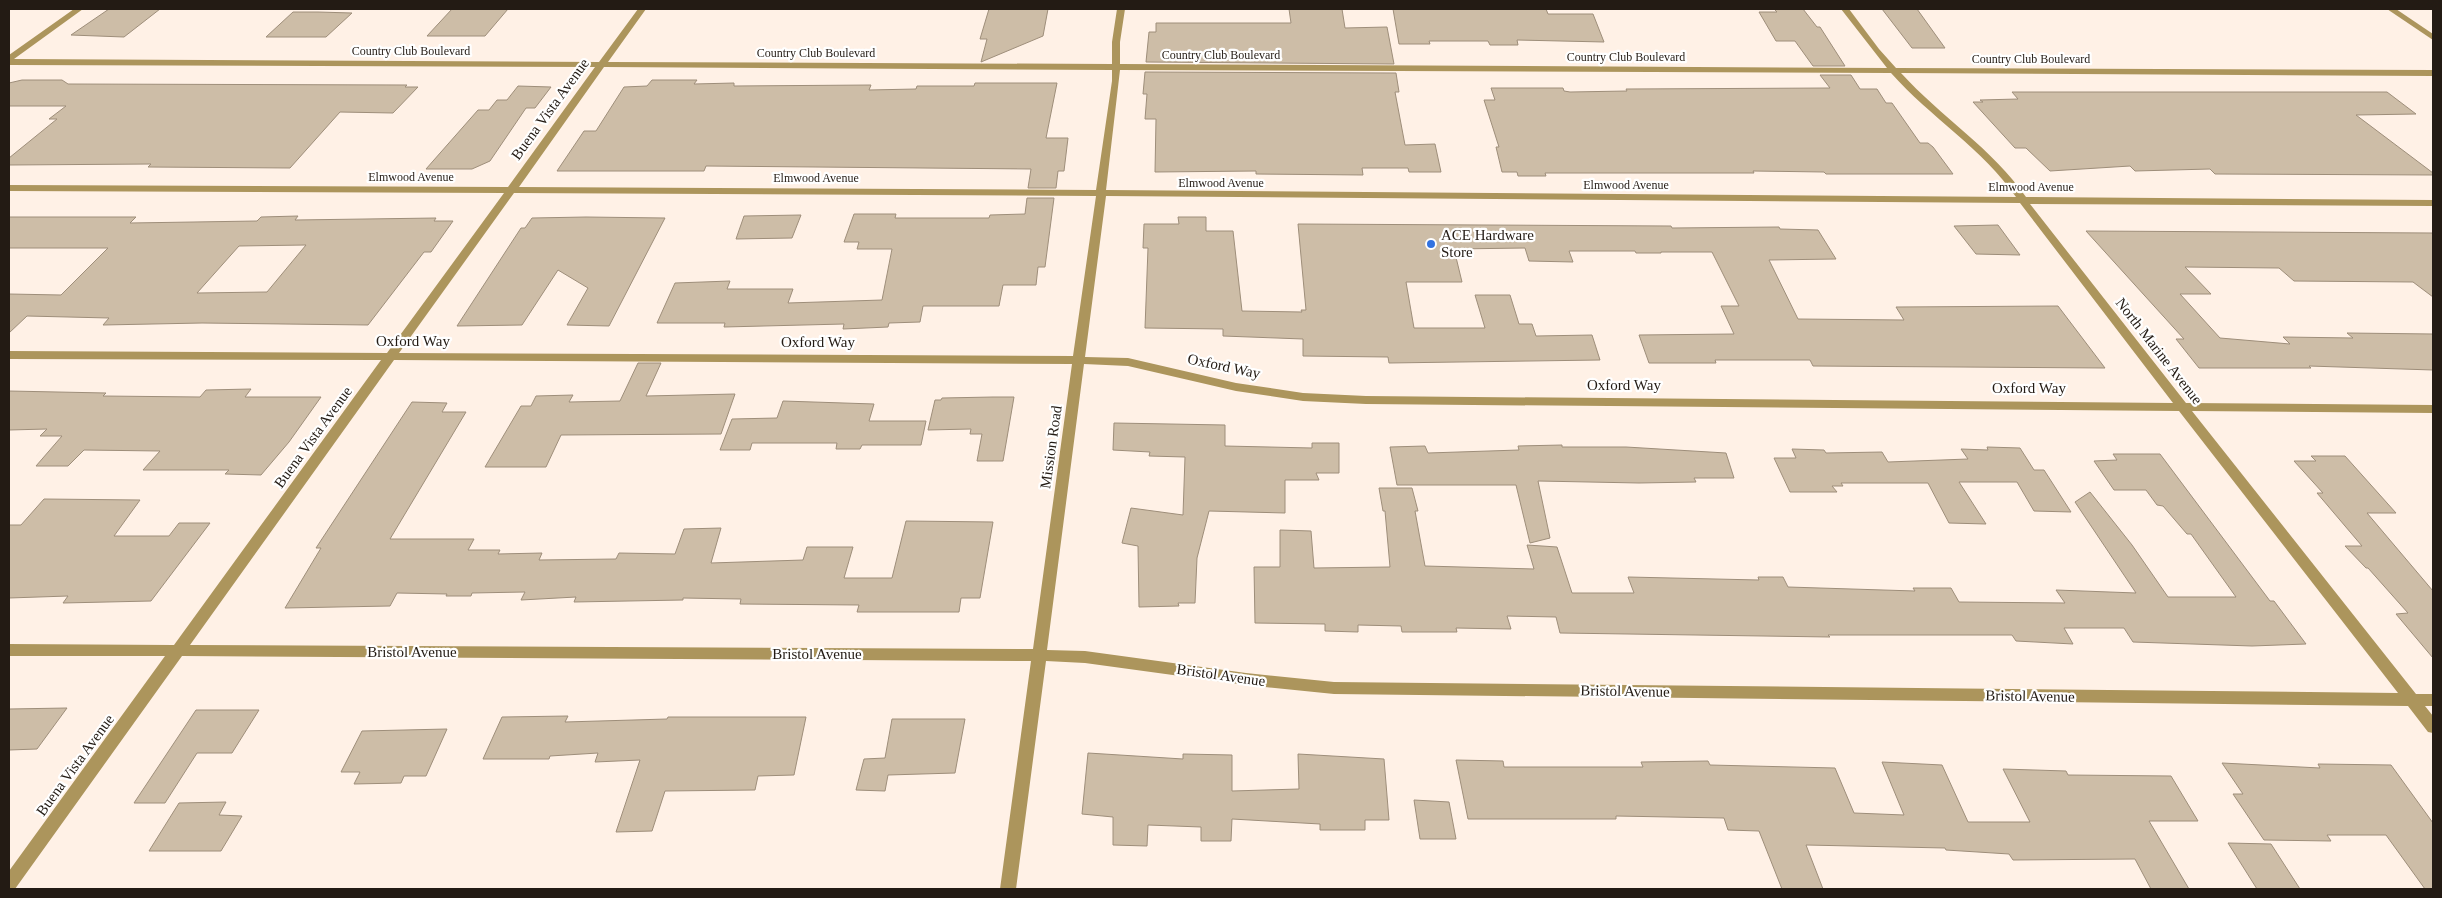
<svg xmlns="http://www.w3.org/2000/svg" width="2442" height="898" viewBox="0 0 2442 898" font-family="Georgia,serif">
<style>
.building{fill:#cdbda7;stroke:#9e8e7a;fill-rule:evenodd}
.lines{fill:none;stroke-linecap:round;stroke-linejoin:round}
.minor{fill:#ac955c;fill-rule:evenodd}
.poi-dot{fill:#3272e0;stroke:#fff;stroke-width:2}
.labels{text-anchor:middle;stroke-width:4.5;stroke-linejoin:round;paint-order:stroke}
.far-street-label{font-size:12px;fill:#231b14;stroke:#fff}
.street-label{font-size:15px;fill:#231b14;stroke:#fff}
.poi-label{font-size:15px;fill:#231b14;stroke:#fff;text-anchor:start}
</style>
<rect width="100%" height="100%" fill="#fff1e6"/>
<g class="building">
<path d="M109,9H160L124,37L71,35Z"/>
<path d="M452,9H508L485,36H427Z"/>
<path d="M989,9H1048L1043,36L981,62L987,39H980Z"/>
<path d="M1289,9H1342L1345,28L1387,27L1394,64L1146,62L1149,32H1156V23H1291Z"/>
<path d="M1393,9H1546L1548,14H1593L1604,42L1517,40L1518,45H1490L1488,41H1429L1430,44H1399Z"/>
<path d="M1774,9H1803L1817,27H1820L1845,66H1813L1795,41H1776L1759,12H1777Z"/>
<path d="M1882,9H1917L1945,48H1912Z"/>
<path d="M293,12H318L352,13L326,37H266Z"/>
<path d="M1145,72L1396,73L1399,92H1395L1405,145L1435,144L1441,172H1409L1408,168H1362L1363,175L1256,174V171L1155,172L1156,119H1145L1147,94H1143Z"/>
<path d="M1820,75H1851L1860,89H1877L1886,103H1892L1920,143H1928L1933,147L1953,174H1826L1824,172L1753,171L1754,173H1545L1546,176H1518L1517,172H1502L1496,147H1499L1484,100H1495L1491,88H1563L1564,91L1570,92L1627,91L1626,89L1830,88Z"/>
<path d="M22,80H62L68,84L407,85L405,87H418L393,113L340,112L290,168L148,167L151,164L9,165V158L57,119H49L66,106H9V83Z"/>
<path d="M652,80H697L694,84L734,83V86L871,85L869,90L916,89L917,86H974L975,83H1057L1046,138H1068L1064,171H1058L1056,188H1028L1031,169L706,166L704,171H557L584,131H596L624,87L647,86Z"/>
<path d="M518,86L551,87L535,108H526L490,161L472,169H426L478,110H489L497,100H507Z"/>
<path d="M2012,92H2387L2416,114L2356,115L2433,173V175L2215,174L2210,169L2135,171L2130,166L2050,171L2026,148H2015L1973,102H1983L1980,100L2018,99Z"/>
<path d="M1027,198H1054L1045,267H1038L1036,285H1003L999,306H923L920,322L889,323L888,327L843,329L844,324L724,327L725,323H657L675,283L730,281L727,289H793L788,303L882,300L892,249H857L859,242H844L854,214H896L895,218H989L990,215L1025,214Z"/>
<path d="M801,215L792,238L736,239L744,216Z"/>
<path d="M298,216L295,220L436,218L434,221H453L431,252H424L368,325L202,323L103,325L109,318L27,316L9,333V294L61,295L108,248H9V217H136L130,223L257,221L261,217ZM306,245L267,292L197,293L239,246Z"/>
<path d="M1178,217H1206V231H1233L1242,311L1302,312L1301,310H1306L1298,224L1671,226L1672,228L1779,227L1780,229L1818,230L1836,259L1769,260L1798,319L1904,320L1896,307L2058,306L2105,368L1813,366L1810,360H1715L1716,363H1649L1639,335L1734,334L1721,306H1739L1712,252H1661V253H1636L1635,251H1569L1573,262L1529,261L1525,248L1454,249L1462,282H1406L1414,328H1485L1475,295H1510L1519,324H1532L1536,336L1592,335L1600,360L1389,363L1388,357L1303,356V339L1223,336V329L1145,328L1148,248H1143L1144,224H1179Z"/>
<path d="M532,218L586,217L665,218L609,326L567,325L588,288L558,270L522,325L457,326L521,228H525Z"/>
<path d="M1998,225L2020,255L1976,254L1954,226Z"/>
<path d="M2086,231L2433,233V297L2413,282L2294,281L2279,268L2185,267L2211,294H2180L2220,338L2290,344L2283,337L2353,338L2347,333L2433,334V370L2309,366L2311,368H2199L2176,339H2184Z"/>
<path d="M638,363H661L646,396L735,394L721,434L561,435L546,467H485L521,406H531L536,396L573,395L569,402L620,401Z"/>
<path d="M251,389L245,397H321L289,442L261,475L225,474L229,470H143L160,451L84,450L68,466H36L62,436H40L47,429L9,430V391L106,393L103,396L200,397L206,390Z"/>
<path d="M993,397H1014L1003,461H977L982,434H970L971,429L928,430L935,400H941L942,398Z"/>
<path d="M783,401L874,404L869,421H926L921,445H862L860,449H836L837,443H752L750,450H720L732,419L777,418Z"/>
<path d="M412,402L447,403L442,412H466L390,539H474L468,550H500L498,554L542,553L539,560L616,559L619,553L675,554L684,529L721,528L711,563L803,560L807,547H853L844,578H892L906,521L993,522L980,598H961L959,612H857L859,605L740,604L741,599L683,598V600L574,602L576,597L521,600L525,592L472,593L471,596H446L447,594L397,593L390,606L285,608L321,548H316Z"/>
<path d="M1114,423L1225,425V446L1312,448V443H1339V473H1316L1319,480H1285V513L1209,511L1197,558L1195,603H1178L1179,606L1139,607L1138,546L1122,543L1131,508L1183,515L1185,457L1149,456L1150,452L1113,450Z"/>
<path d="M1562,445V447H1626L1726,453L1734,478H1694L1696,482L1639,483L1538,481L1550,538L1530,543L1516,485H1397L1390,447L1425,446L1428,453L1519,450L1518,446Z"/>
<path d="M1987,447L2020,448L2034,470H2044L2071,512L2034,511L2017,482H1959L1986,524L1949,523L1928,483H1841L1843,486H1832L1837,492H1790L1774,458H1796L1792,449L1824,450L1826,453L1882,452L1888,462L1968,459L1961,449L1988,450Z"/>
<path d="M2113,454H2160L2270,601H2274L2306,644L2252,646L2133,642L2124,628H2064L2073,644L2016,641L2012,635H1828L1830,637L1560,633L1556,617L1507,616L1511,629L1456,628L1457,632H1402L1401,626L1358,625V632L1325,631V624L1255,623L1254,567H1280V530L1311,531L1314,568L1390,567L1385,511H1383L1379,488H1412L1418,511H1415L1425,566L1534,569L1527,545L1557,547L1572,593H1634L1628,577L1759,580L1758,577H1783L1788,587L1915,591L1913,588H1951L1959,602L2065,603L2056,590L2136,593L2075,502L2090,492L2132,545L2168,597H2236L2191,534H2187L2163,506L2157,505L2146,490H2114L2094,461L2117,460Z"/>
<path d="M2311,456H2345L2396,513H2367L2433,591V658L2396,614L2408,613L2368,568H2366L2345,546H2362L2317,493H2323L2294,461H2316Z"/>
<path d="M44,499L140,500L114,536H169L179,523H210L151,601L63,603L68,596L9,598V525H21Z"/>
<path d="M67,708L37,749L9,750V709Z"/>
<path d="M196,710H259L232,753H197L165,803H134Z"/>
<path d="M568,716L565,722L667,719L668,717H806L794,775L758,776L755,790L665,791L652,831L616,832L640,760L595,762L598,753L550,756L549,759H483L502,717Z"/>
<path d="M892,719H965L955,773L888,775L885,791L856,790L864,759L885,758Z"/>
<path d="M447,729L426,776H404L401,783L354,784L360,772H341L362,731Z"/>
<path d="M1088,753L1183,759V754L1232,755V791L1299,789L1298,754L1384,759L1389,820H1365V830H1320V824L1232,819L1231,841H1201V827L1148,825L1147,846L1113,845V817L1082,814Z"/>
<path d="M1456,760L1503,761L1504,767H1643L1641,762L1708,761L1710,765L1835,768L1854,813L1904,815L1882,762L1942,765L1968,822H2030L2003,769L2066,771L2068,775L2171,776L2198,821H2149L2189,889H2151L2135,859L2013,860L2009,854L1946,850L1945,848L1806,845L1823,889H1782L1759,831L1728,830L1724,818L1616,816V819H1468Z"/>
<path d="M2222,763L2320,768L2318,764L2391,765L2433,823V889H2425L2386,835H2327L2331,841L2264,840L2233,794H2243Z"/>
<path d="M1414,800L1449,802L1456,839H1420Z"/>
<path d="M226,802L219,815L242,816L221,851H149L179,803Z"/>
<path d="M2228,843L2271,844L2300,889H2257Z"/>
</g>
<g class="lines">
<g class="minor">
<path d="M74,9H83L14,59L599,62L638,9H646L608,62L1112,64V42L1117,9H1125L1120,42V64L1887,68L1841,9H1849L1879,49L1896,68L2433,70V76L1901,73C1941,117 1992,148 2026,197L2433,200V206L2030,204L2186,403L2433,405V413L2192,411L2416,694H2433V706H2425L2433,716V733L2428,732L2408,706L1334,694L1246,685L1085,663L1046,661L1016,889H1000L1031,661L182,656L15,889H9V871L165,656H9V644L174,645L381,360L9,359V351L387,353L504,193L9,191V185L508,187L595,67L9,65V55ZM604,67L1112,70V81L1096,190L519,187ZM1120,70L1891,73C1930,117 1983,149 2016,197L1106,190ZM514,193L1096,196L1073,356L399,353ZM1106,196L2020,203L2173,403L1366,396L1303,393L1236,383L1128,358L1085,357ZM394,360L1072,364L1033,649L190,645ZM1084,364L1128,366L1236,391L1303,401L1366,404L2179,411L2398,693L1334,682L1246,673L1085,651L1047,650Z"/>
<path d="M2387,9H2396L2433,34V40Z"/>
</g>
</g>
<circle class="poi-dot" cx="1431" cy="244" r="5"/>
<g class="labels">
<g class="far-street-label">
<text x="411" y="55">Country Club Boulevard</text>
<text x="816" y="57">Country Club Boulevard</text>
<text x="1221" y="59">Country Club Boulevard</text>
<text x="1626" y="61">Country Club Boulevard</text>
<text x="2031" y="63">Country Club Boulevard</text>
<text x="411" y="181">Elmwood Avenue</text>
<text x="816" y="182">Elmwood Avenue</text>
<text x="1221" y="187">Elmwood Avenue</text>
<text x="1626" y="189">Elmwood Avenue</text>
<text x="2031" y="191">Elmwood Avenue</text>
</g>
<g class="street-label">
<text transform="translate(550 109) rotate(-54)" y="5">Buena Vista Avenue</text>
<text x="413" y="346">Oxford Way</text>
<text x="818" y="347">Oxford Way</text>
<text transform="translate(2159 351) rotate(52)" y="5">North Marine Avenue</text>
<text transform="translate(1224 366) rotate(12)" y="5">Oxford Way</text>
<text x="1624" y="390">Oxford Way</text>
<text x="2029" y="393">Oxford Way</text>
<text transform="translate(313 437) rotate(-54)" y="5">Buena Vista Avenue</text>
<text transform="translate(1051 447) rotate(-82)" y="5">Mission Road</text>
<text x="412" y="657">Bristol Avenue</text>
<text x="817" y="659">Bristol Avenue</text>
<text transform="translate(1221 675) rotate(8)" y="5">Bristol Avenue</text>
<text transform="translate(1625 691) rotate(1)" y="5">Bristol Avenue</text>
<text transform="translate(2030 696) rotate(1)" y="5">Bristol Avenue</text>
<text transform="translate(75 765) rotate(-54)" y="5">Buena Vista Avenue</text>
</g>
<g class="poi-label">
<text x="1441" y="240">ACE Hardware<tspan x="1441" dy="17">Store</tspan></text>
</g>
</g>
<rect width="2442" height="898" fill="none" stroke="#231b14" stroke-width="20"/>
</svg>
